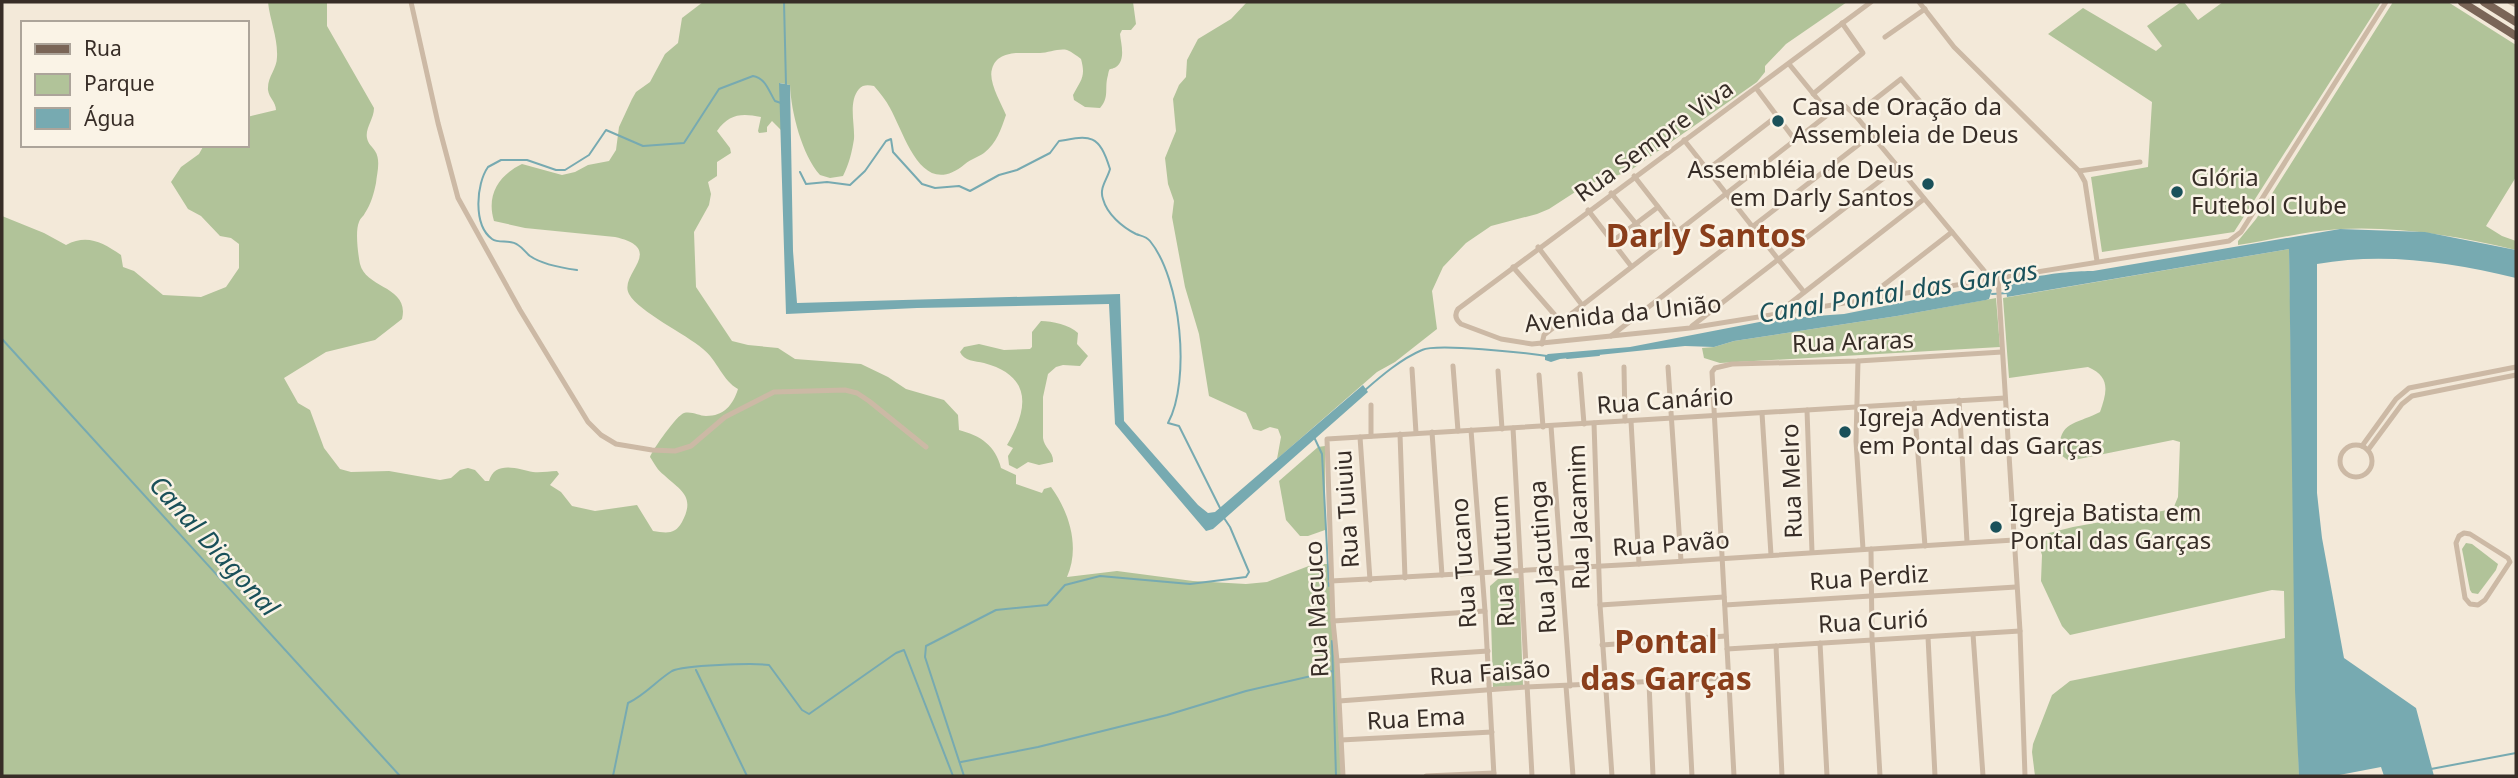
<svg xmlns="http://www.w3.org/2000/svg" width="2518" height="778" viewBox="0 0 2518 778" font-family="'Noto Sans',sans-serif">
<style>
.green{fill:#b1c399}
.water{fill:#77aab1}
.lines{fill:none;stroke-linecap:round;stroke-linejoin:round}
.stream{stroke:#77aab1;stroke-width:2}
.minor{stroke:#ccb9a5;stroke-width:5}
.primary{stroke:#7a6557;stroke-width:8}
.poi-dot{fill:#1a515a;stroke:#faf3e6;stroke-width:2.5}
.labels{text-anchor:middle;stroke-width:5;stroke-linejoin:round;paint-order:stroke}
.poi-label{font-size:24px;fill:#372d27;stroke:#faf3e6;text-anchor:start}
.street-label{font-size:24px;fill:#372d27;stroke:#faf3e6}
.water-label{font-size:26px;font-style:italic;fill:#1a515a;stroke:#faf3e6}
.district-label{font-size:32px;font-weight:bold;fill:#8a3e1b;stroke:#faf3e6}
</style>
<rect width="100%" height="100%" fill="#f3e9d9"/>
<g class="green">
<path d="M268,2H327V26L374,108C374,119 365,128 367,138C368,144 372,146 375,151C381,160 377,173 376,183C374,193 371,204 365,213C363,217 361,217 359,222C355,231 358,254 360,264C366,289 410,286 402,319L375,340L326,352L284,378L298,403L310,410L324,448L340,469L351,472L389,471L440,480L451,478L460,470L468,468L475,470L485,481H489C495,460 518,469 533,472C541,473 549,471 557,471L559,474L550,485L561,492L572,506L595,511L637,505L653,531C666,533 675,535 682,522C696,496 680,490 664,475C658,471 654,463 650,457C653,449 677,415 684,413C692,411 699,416 706,416C724,416 733,405 738,389C723,381 717,360 703,349C686,334 639,312 629,294C618,274 668,249 615,237L525,228L494,221C486,195 499,175 522,164L562,175L575,172L588,165L609,161L616,150L619,127L632,99L636,92L650,82L665,54L678,43L682,18L703,2H1133L1136,24L1131,30H1122L1120,34C1121,44 1126,60 1116,67C1109,71 1110,66 1108,75C1104,88 1110,97 1100,108L1085,107L1074,100L1073,95C1081,80 1086,77 1081,59C1077,56 1072,52 1067,50C1059,48 1048,53 1040,53C1024,54 998,48 992,69C988,81 1001,103 1006,115C1001,129 997,143 984,153C978,157 971,159 965,164C922,200 906,137 890,108C886,100 880,93 874,86C869,85 863,84 859,89C848,102 855,124 854,139C852,152 849,164 843,176L830,178L820,175C802,155 791,112 790,85L780,83L782,131L772,121L767,127V132L759,133L758,131L761,117C741,113 729,114 717,131L730,148L731,153L717,162V176L708,182L711,194L709,205L694,232L696,287L732,341L748,345L778,348L795,359L861,364L888,377L906,389L944,400L958,415L959,430C981,436 995,445 1001,468L1016,475V484L1042,493L1044,489L1051,487C1070,513 1080,548 1067,577L1117,571L1193,581L1246,584L1267,582L1314,564H1328L1335,630L1342,776H2V216L44,233L66,245C87,234 102,242 121,255L123,267L134,271L163,295L201,297L226,287L239,268V244L231,238L220,236L201,216L188,209L171,182L181,167L199,154L204,145H247V117L276,110C276,102 269,98 268,90C267,77 277,69 277,57C278,38 270,21 268,2Z"/>
<path d="M1247,2H1847L1786,44L1765,66V72L1757,82L1628,172L1586,185L1549,209L1537,214L1491,226L1466,243L1443,267L1432,291L1437,329L1395,362L1377,372L1277,459L1281,437L1278,429L1270,427L1261,431L1253,429L1246,413L1209,396L1199,334L1185,287L1172,217L1174,201L1168,184L1165,158L1176,131L1173,99L1179,85L1186,77L1187,60L1198,39L1231,19Z"/>
<path d="M2181,2H2184L2198,20L2223,2H2381L2234,232L2102,252L2091,177L2148,167L2152,102L2048,34L2083,8L2156,51L2162,46L2147,26Z"/>
<path d="M2393,2H2448L2516,45V177L2486,226L2502,236L2516,241V250C2458,236 2400,226 2340,229C2306,231 2272,240 2238,245V241L2256,219Z"/>
<path d="M2289,249L2299,776H2035L2032,752L2033,744L2052,695L2070,681L2285,638L2284,591L2272,590L2070,635L2062,626L2041,581L2042,555L2038,543L2041,535L2073,527L2173,509L2178,497L2180,442L2173,440L2069,461L2061,455C2055,421 2078,424 2100,412C2107,392 2111,377 2088,367L2009,378L2003,298Z"/>
<path d="M1996,298L2000,347L1720,363L1704,358L1702,348L1714,347L1734,341L1897,316Z"/>
<path d="M1041,321C1052,321 1070,325 1078,333L1077,344L1088,356L1080,366L1063,365L1056,367L1048,374L1043,397V438C1044,448 1054,452 1053,462L1039,465L1028,462L1017,469L1009,465L1008,456L1013,448L1007,445C1029,408 1032,376 984,363C975,361 964,361 960,352L964,347L979,344L1004,350L1030,349L1032,347V332Z"/>
<path d="M1325,446V530L1308,536H1300L1286,520L1279,481L1318,447Z"/>
<path d="M2466,543L2472,544L2498,564L2496,570L2478,594L2472,593L2470,590L2462,549Z"/>
<path d="M1519,578L1523,686L1493,687L1490,586L1498,579Z"/>
</g>
<g class="water">
<path d="M779,83L790,85L793,251L797,303L1120,294L1124,421L1198,505L1208,513L1215,512L1363,385L1368,392L1213,529L1206,531L1115,424L1109,304L917,308L786,314Z"/>
<path d="M2340,229L2425,232L2516,250V278C2450,262 2384,252 2317,264V493L2322,538L2344,658L2416,708L2434,776H2384L2381,767L2334,776H2299L2295,690L2289,249L2007,297L2006,289C2018,275 2074,271 2093,271Z"/>
<path d="M1985,286L1992,290L1989,299L1986,300L1897,316L1734,341L1714,347L1685,346L1560,359L1551,362L1545,360V356L1548,354L1630,347L1775,319L1844,314Z"/>
</g>
<g class="lines">
<g class="stream">
<path d="M784,2L786,85"/>
<path d="M800,172L806,184L827,182L850,185L865,171L886,141L891,139L893,152L922,184L935,188L959,186L970,191L999,175L1017,170L1050,153L1059,141C1091,135 1099,134 1110,169C1107,180 1099,188 1103,199C1107,214 1122,227 1136,234C1141,236 1146,236 1150,241C1181,279 1191,380 1168,423L1179,426L1220,508"/>
<path d="M577,270C562,268 543,265 530,256C526,253 523,248 518,245C510,239 499,244 492,239C473,225 476,184 488,167L501,160H527L556,170H565L589,155L606,130L643,146L684,143L719,89L753,76C766,78 769,92 775,101L781,103"/>
<path d="M1992,294L2008,293"/>
<path d="M2,339L400,776"/>
<path d="M1567,358L1599,355"/>
<path d="M1364,391C1381,376 1401,359 1422,350C1437,343 1526,353 1547,356"/>
<path d="M1314,437L1322,454L1329,586"/>
<path d="M1332,641L1336,776"/>
<path d="M696,670L747,776"/>
<path d="M961,762L1038,747L1167,715L1246,691L1333,671"/>
<path d="M2431,769L2516,753"/>
<path d="M613,776L628,703C645,695 656,681 672,671C683,665 754,663 769,665L802,710L809,714L896,653L904,650L953,776"/>
<path d="M964,776L925,657L926,646L996,610L1047,605L1065,585L1100,576L1190,584L1246,577L1249,572L1230,527L1224,518"/>
</g>
<g class="minor">
<path d="M411,2L438,123L458,198L520,310L588,422L601,435L616,444L652,450L675,451L691,446L725,417L774,392L845,390L857,393L869,401L926,447"/>
<path d="M1871,2L1458,309C1454,315 1456,320 1461,324L1501,339L1532,344L1690,328L2229,241L2241,232L2386,2"/>
<path d="M1919,2L1954,47L2079,171L2085,182L2097,261"/>
<path d="M2510,2L2516,5"/>
<path d="M1885,37L1925,9"/>
<path d="M1789,64L1829,113"/>
<path d="M1756,88L1795,140"/>
<path d="M1813,94L1863,53L1842,23"/>
<path d="M1855,115L1901,79L1930,113"/>
<path d="M1684,140L1804,292"/>
<path d="M1707,170L1777,116"/>
<path d="M2079,171L2140,162"/>
<path d="M1634,176L1677,231"/>
<path d="M1611,193L1655,247"/>
<path d="M1588,210L1631,266"/>
<path d="M1613,241L1658,207"/>
<path d="M1538,247L1582,305"/>
<path d="M1513,267L1561,322"/>
<path d="M1998,278L2020,631L2025,776"/>
<path d="M1867,298L1952,232"/>
<path d="M1779,312L1924,199"/>
<path d="M1692,326L1898,167"/>
<path d="M1611,336L1871,135"/>
<path d="M1542,344L1544,335L1839,106H1845L1855,115L1991,279"/>
<path d="M1858,361L1856,441L1863,549"/>
<path d="M1453,366L1458,431"/>
<path d="M1624,367L1625,421"/>
<path d="M1668,367L1681,561"/>
<path d="M1412,369L1416,433"/>
<path d="M1498,371L1502,429"/>
<path d="M1580,374L1584,424"/>
<path d="M1539,375L1543,427"/>
<path d="M1959,400L1967,542"/>
<path d="M1914,403L1925,546"/>
<path d="M1371,405V436"/>
<path d="M1807,410L1812,552"/>
<path d="M1762,413L1771,555"/>
<path d="M1631,421L1639,564"/>
<path d="M1594,423L1600,605L1612,776"/>
<path d="M1551,426L1570,686"/>
<path d="M1513,428L1532,776"/>
<path d="M1471,430L1485,611L1494,776"/>
<path d="M1432,432L1442,575"/>
<path d="M1400,434L1405,578"/>
<path d="M1360,437L1370,580"/>
<circle cx="2356" cy="461" r="16"/>
<path d="M2362,446L2396,399L2409,388L2516,367"/>
<path d="M2368,450L2402,404L2412,396L2516,375"/>
<path d="M2464,533L2470,534L2508,558L2510,562L2485,600L2478,605L2470,604L2465,598L2456,543L2459,536Z"/>
<path d="M1871,549L1872,639L1880,776"/>
<path d="M1331,581L1639,564L2014,540"/>
<path d="M1600,605L1724,597"/>
<path d="M1725,605L2016,587"/>
<path d="M1333,621L1485,611"/>
<path d="M1973,634L1983,776"/>
<path d="M1928,637L1935,776"/>
<path d="M1820,643L1827,776"/>
<path d="M1602,645L1726,636"/>
<path d="M1776,646L1782,776"/>
<path d="M1727,649L2020,631"/>
<path d="M1337,661L1488,651"/>
<path d="M1687,681L1692,776"/>
<path d="M1649,683L1653,776"/>
<path d="M1566,686L1573,776"/>
<path d="M1339,701L1526,687L1728,678"/>
<path d="M1341,740L1492,732"/>
<path d="M1343,776L1337,661L1333,621L1327,439L2005,398"/>
<path d="M1426,776L1494,773"/>
<path d="M1734,776L1712,372L1715,368L1732,364L1858,361L2002,352"/>
</g>
<g class="primary">
<path d="M2462,2L2516,36"/>
<path d="M2484,2L2516,22"/>
</g>
</g>
<g class="poi-dot">
<circle cx="1778" cy="121" r="7"/>
<circle cx="1928" cy="184" r="7"/>
<circle cx="2177" cy="192" r="7"/>
<circle cx="1845" cy="432" r="7"/>
<circle cx="1996" cy="527" r="7"/>
</g>
<g class="labels">
<g class="poi-label">
<text x="1792" y="115">Casa de Oração da<tspan x="1792" dy="28">Assembleia de Deus</tspan></text>
<text x="1914" y="178" text-anchor="end">Assembléia de Deus<tspan x="1914" dy="28">em Darly Santos</tspan></text>
<text x="2191" y="186">Glória<tspan x="2191" dy="28">Futebol Clube</tspan></text>
<text x="1859" y="426">Igreja Adventista<tspan x="1859" dy="28">em Pontal das Garças</tspan></text>
<text x="2010" y="521">Igreja Batista em<tspan x="2010" dy="28">Pontal das Garças</tspan></text>
</g>
<g class="street-label">
<text transform="translate(1654 141) rotate(-36)" y="8">Rua Sempre Viva</text>
<text transform="translate(1623 314) rotate(-6)" y="8">Avenida da União</text>
<text transform="translate(1853 342) rotate(-2)" y="8">Rua Araras</text>
<text transform="translate(1665 401) rotate(-4)" y="8">Rua Canário</text>
<text transform="translate(1792 481) rotate(-92)" y="8">Rua Melro</text>
<text transform="translate(1347 509) rotate(-94)" y="8">Rua Tuiuiu</text>
<text transform="translate(1579 517) rotate(-92)" y="8">Rua Jacamim</text>
<text transform="translate(1671 544) rotate(-4)" y="8">Rua Pavão</text>
<text transform="translate(1543 557) rotate(-94)" y="8">Rua Jacutinga</text>
<text transform="translate(1503 561) rotate(-93)" y="8">Rua Mutum</text>
<text transform="translate(1464 563) rotate(-94)" y="8">Rua Tucano</text>
<text transform="translate(1869 578) rotate(-4)" y="8">Rua Perdiz</text>
<text transform="translate(1317 609) rotate(-93)" y="8">Rua Macuco</text>
<text transform="translate(1873 622) rotate(-3)" y="8">Rua Curió</text>
<text transform="translate(1490 673) rotate(-4)" y="8">Rua Faisão</text>
<text transform="translate(1416 719) rotate(-3)" y="8">Rua Ema</text>
</g>
<g class="water-label">
<text transform="translate(1898 292) rotate(-9)" y="9">Canal Pontal das Garças</text>
<text transform="translate(214 546) rotate(48)" y="9">Canal Diagonal</text>
</g>
<g class="district-label">
<text x="1706" y="247">Darly Santos</text>
<text x="1666" y="653">Pontal<tspan x="1666" dy="37">das Garças</tspan></text>
</g>
</g>
<rect width="2518" height="778" fill="none" stroke="#372d27" stroke-width="7"/>
<rect x="21" y="21" width="228" height="126" fill="#faf3e6" stroke="#aca49a" stroke-width="2"/>
<rect x="35" y="44" width="35" height="10" fill="#7a6557" stroke="#aca49a" stroke-width="2"/>
<text x="84" y="56" font-size="21" fill="#372d27">Rua</text>
<rect x="35" y="74" width="35" height="21" fill="#b1c399" stroke="#aca49a" stroke-width="2"/>
<text x="84" y="91" font-size="21" fill="#372d27">Parque</text>
<rect x="35" y="108" width="35" height="21" fill="#77aab1" stroke="#aca49a" stroke-width="2"/>
<text x="84" y="126" font-size="21" fill="#372d27">Água</text>
</svg>
